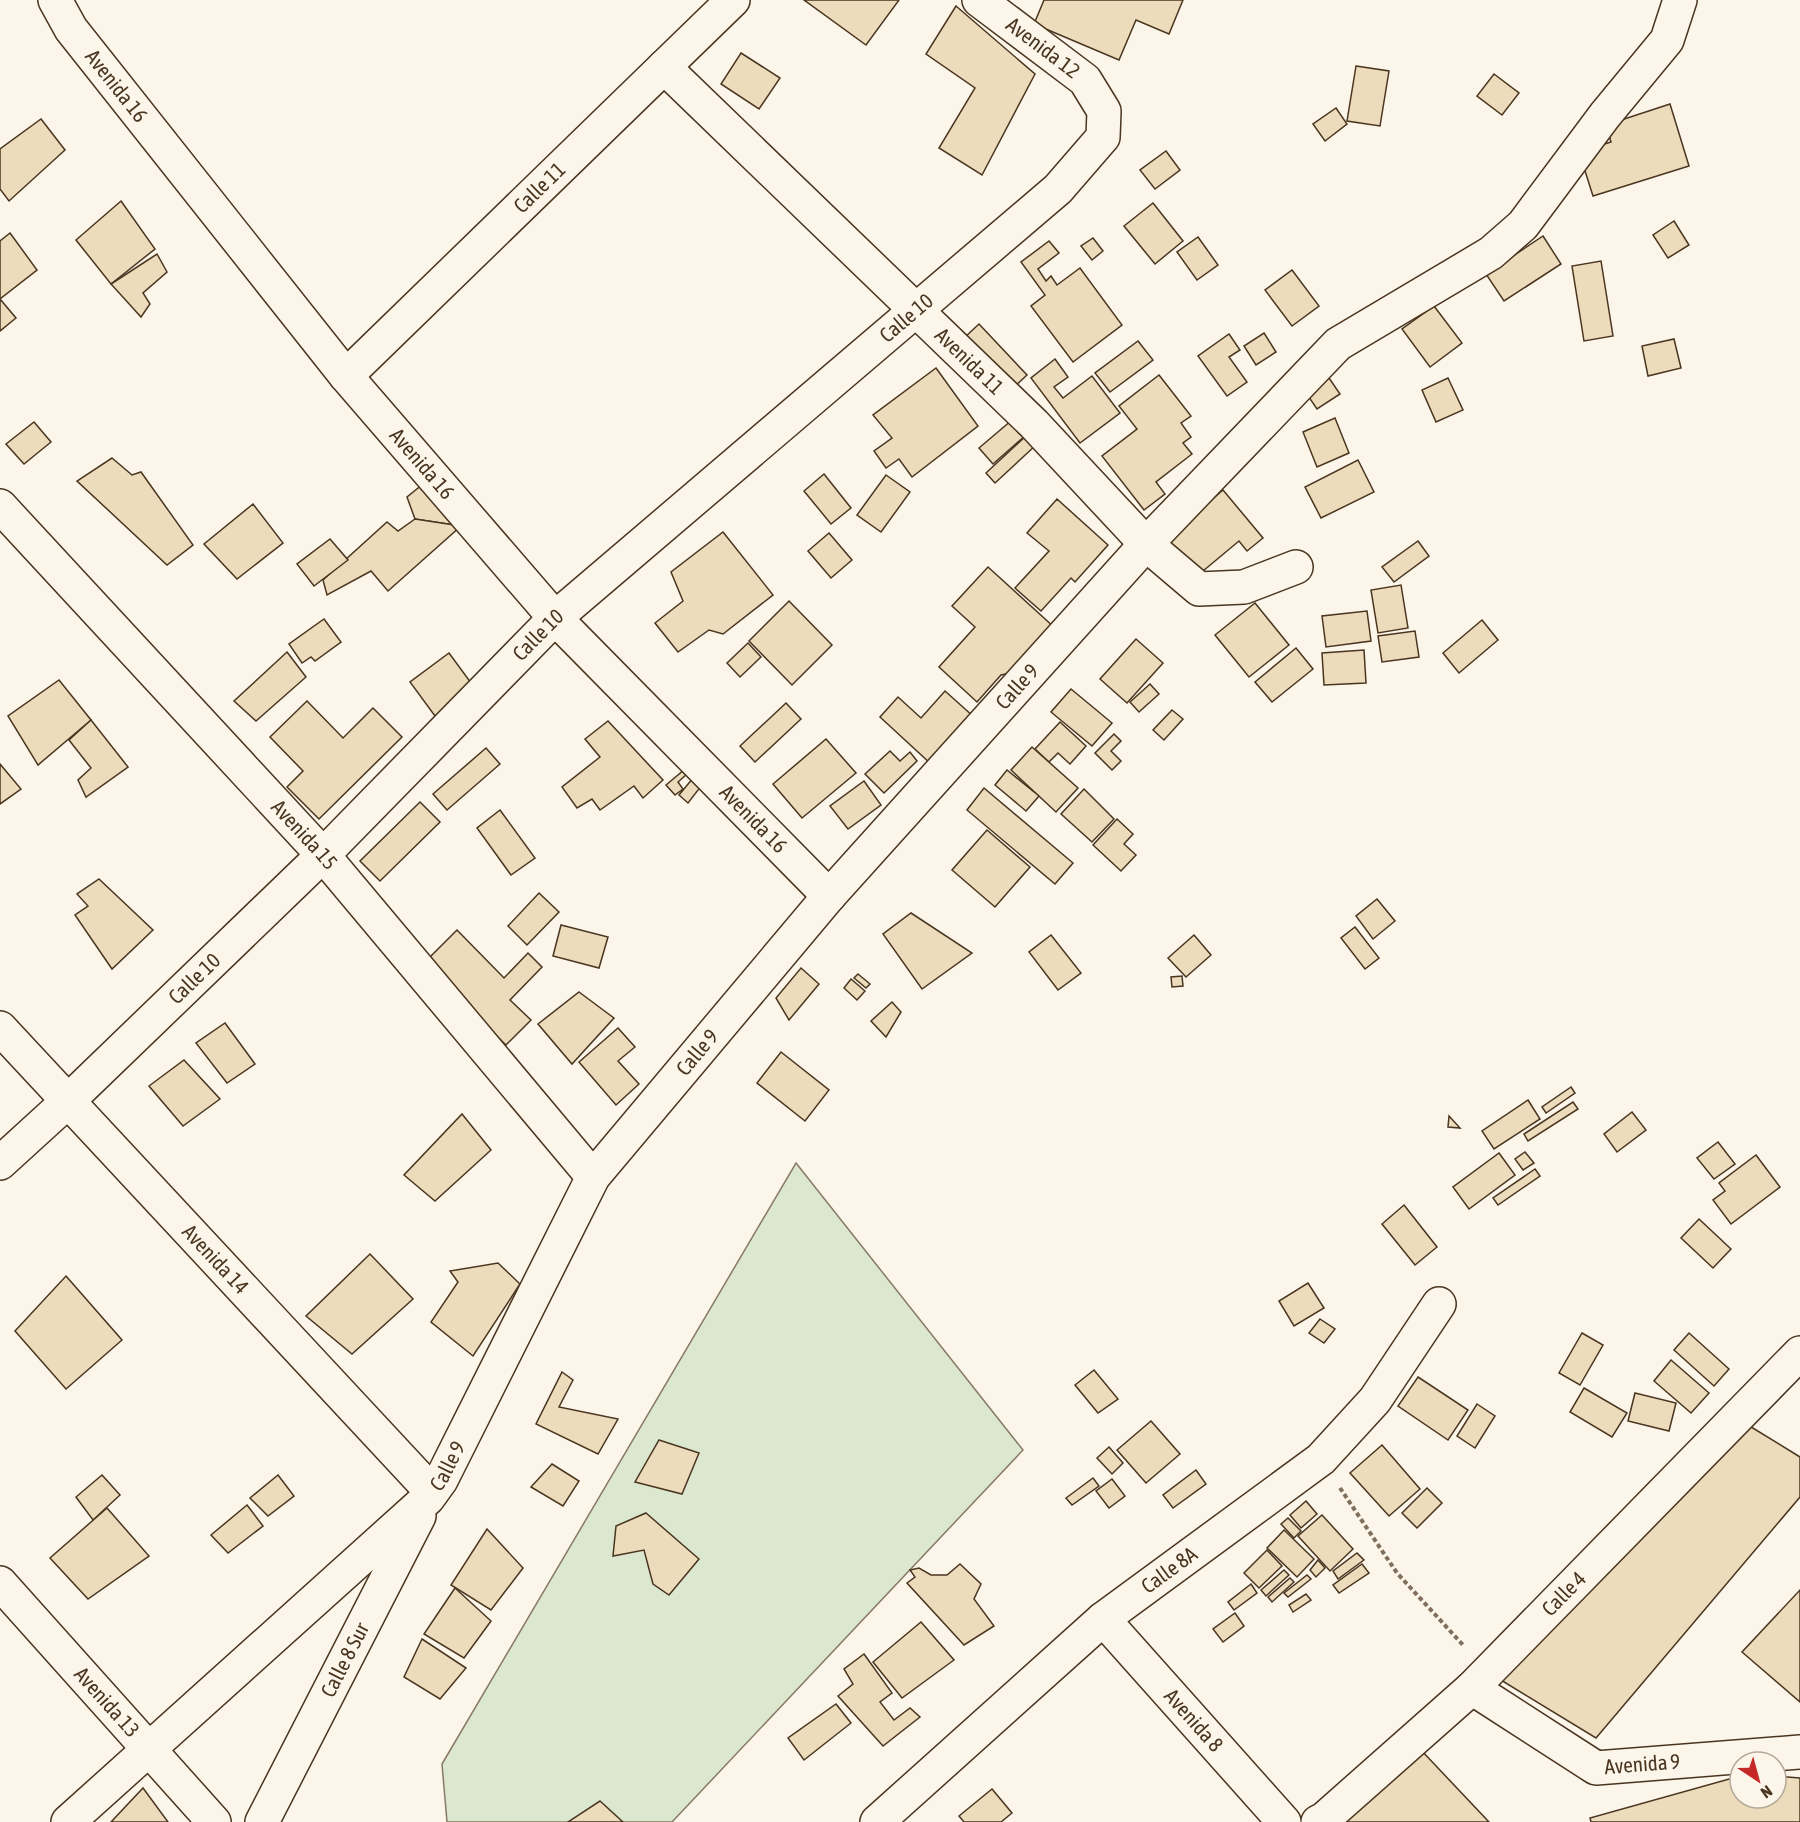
<svg xmlns="http://www.w3.org/2000/svg" width="1800" height="1822" viewBox="0 0 1800 1822" font-family="'Asap Condensed',sans-serif">
<style>
.green{fill:#dce7d0;stroke:#887966;stroke-width:1.5}
.building{fill:#ecdcbc;stroke:#4a3520;stroke-width:1.5}
.lines{fill:none;stroke-linecap:round;stroke-linejoin:round}
.minor-casing{stroke:#4a3520;stroke-width:36}
.path{stroke:#7f6f5c;stroke-width:4;stroke-dasharray:4.5 3;stroke-linecap:butt}
.minor{stroke:#fbf6e9;stroke-width:33}
.labels{text-anchor:middle;stroke-width:4.5;stroke-linejoin:round;paint-order:stroke}
.street-label{font-size:21px;fill:#4a3520;stroke:#fbf6e9}
</style>
<rect width="100%" height="100%" fill="#fbf6e9"/>
<path class="green" d="M796,1163L1023,1450L672,1822H447L442,1764Z"/>
<g class="building">
<path d="M804,0H899L866,45Z"/>
<path d="M1044,0H1183L1169,34L1136,20L1119,60L1034,24Z"/>
<path d="M956,6L1035,74L982,175L939,148L975,88L926,54Z"/>
<path d="M741,53L780,78L759,109L721,84Z"/>
<path d="M1356,66L1389,71L1380,126L1347,121Z"/>
<path d="M1494,74L1519,93L1502,115L1477,96Z"/>
<path d="M1670,104L1689,166L1593,196L1579,152L1611,142L1606,125Z"/>
<path d="M1336,108L1347,124L1325,141L1313,124Z"/>
<path d="M41,119L65,150L9,201L0,189V149Z"/>
<path d="M1166,151L1180,170L1155,189L1140,170Z"/>
<path d="M121,201L155,249L111,284L76,240Z"/>
<path d="M1153,203L1183,241L1155,264L1124,226Z"/>
<path d="M1674,221L1689,245L1668,258L1653,235Z"/>
<path d="M10,233L37,270L0,299L16,318L0,331V241Z"/>
<path d="M1543,236L1561,264L1504,301L1486,274Z"/>
<path d="M1198,237L1218,265L1197,280L1177,252Z"/>
<path d="M1093,238L1103,251L1092,260L1081,246Z"/>
<path d="M1049,241L1059,253L1038,269L1046,281L1051,276L1057,285L1080,268L1122,325L1073,362L1031,306L1045,295L1021,262Z"/>
<path d="M157,254L167,272L143,293L150,304L141,317L111,284Z"/>
<path d="M1601,261L1613,336L1584,341L1572,266Z"/>
<path d="M1292,270L1319,306L1292,326L1265,290Z"/>
<path d="M1434,306L1462,343L1430,367L1402,329Z"/>
<path d="M979,324L1027,375L1012,389L964,338Z"/>
<path d="M1264,333L1276,352L1256,365L1244,346Z"/>
<path d="M1229,334L1240,350L1229,357L1247,382L1227,396L1198,356Z"/>
<path d="M1674,339L1681,368L1648,376L1642,346Z"/>
<path d="M1138,341L1153,360L1110,392L1095,373Z"/>
<path d="M1055,359L1068,377L1054,387L1063,398L1092,376L1120,413L1080,443L1031,378Z"/>
<path d="M936,368L978,426L912,477L899,459L886,468L874,451L892,438L873,415Z"/>
<path d="M1159,375L1191,416L1181,423L1191,437L1183,443L1192,454L1156,482L1165,494L1144,510L1102,456L1137,429L1119,406Z"/>
<path d="M1327,375L1340,394L1317,409L1304,390Z"/>
<path d="M1448,378L1463,410L1436,422L1422,390Z"/>
<path d="M1335,418L1349,453L1317,467L1303,432Z"/>
<path d="M1012,420L1026,435L993,464L979,448Z"/>
<path d="M34,422L51,442L24,464L6,444Z"/>
<path d="M1027,435L1036,445L995,483L986,473Z"/>
<path d="M112,458L132,475L141,472L193,545L167,565L77,481Z"/>
<path d="M1358,460L1374,492L1321,518L1305,487Z"/>
<path d="M824,474L851,508L831,524L804,491Z"/>
<path d="M886,475L910,492L881,532L857,515Z"/>
<path d="M428,480L461,526L415,519L407,497Z"/>
<path d="M1223,490L1263,538L1247,551L1239,541L1197,576L1166,538Z"/>
<path d="M1057,499L1108,545L1075,582L1071,578L1041,611L1015,588L1049,551L1027,533Z"/>
<path d="M253,504L283,543L237,579L204,544Z"/>
<path d="M415,519L461,526L388,591L371,571L327,595L323,580L387,522L398,531Z"/>
<path d="M723,532L773,595L723,634L709,630L678,652L655,623L683,601L671,572Z"/>
<path d="M829,533L852,560L831,578L808,551Z"/>
<path d="M330,539L348,560L314,586L297,564Z"/>
<path d="M1418,541L1429,556L1394,582L1382,567Z"/>
<path d="M988,567L1055,628L1015,672L1001,675L977,702L939,667L975,627L952,606Z"/>
<path d="M1401,585L1408,628L1378,633L1371,590Z"/>
<path d="M789,601L832,645L792,685L749,641Z"/>
<path d="M1255,603L1289,645L1249,677L1215,635Z"/>
<path d="M1367,611L1371,641L1326,647L1322,616Z"/>
<path d="M324,619L341,642L315,661L311,657L302,663L289,644Z"/>
<path d="M1482,620L1498,640L1459,673L1443,653Z"/>
<path d="M1415,631L1419,657L1382,662L1378,636Z"/>
<path d="M1136,639L1163,663L1127,703L1100,679Z"/>
<path d="M748,643L761,657L740,677L727,663Z"/>
<path d="M1296,648L1313,669L1272,702L1255,682Z"/>
<path d="M1364,650L1366,683L1324,685L1322,653Z"/>
<path d="M287,652L306,677L256,721L234,701Z"/>
<path d="M449,653L474,687L435,716L410,682Z"/>
<path d="M59,680L91,720L38,765L8,716Z"/>
<path d="M1150,684L1159,694L1139,712L1130,702Z"/>
<path d="M1071,689L1112,723L1092,746L1051,712Z"/>
<path d="M945,691L974,717L931,764L880,717L898,697L921,718Z"/>
<path d="M307,701L343,738L373,708L402,737L319,819L287,787L303,771L270,737Z"/>
<path d="M786,703L801,719L755,762L740,746Z"/>
<path d="M1172,710L1183,719L1164,740L1153,730Z"/>
<path d="M91,720L128,767L86,797L78,780L91,768L69,740Z"/>
<path d="M608,721L663,780L643,798L634,786L600,810L592,799L577,808L562,787L600,757L585,739Z"/>
<path d="M1060,722L1086,746L1070,764L1058,753L1049,762L1035,749Z"/>
<path d="M1114,734L1121,741L1111,751L1121,761L1112,770L1095,753Z"/>
<path d="M826,739L856,773L802,818L773,784Z"/>
<path d="M1032,747L1078,788L1056,812L1011,770Z"/>
<path d="M486,748L500,764L447,810L433,794Z"/>
<path d="M890,751L900,761L910,752L917,761L884,793L865,774Z"/>
<path d="M0,764L21,789L0,804Z"/>
<path d="M684,770L688,773L678,782L683,789L675,795L666,785Z"/>
<path d="M1007,770L1039,796L1026,811L995,785Z"/>
<path d="M693,778L702,785L688,803L679,795Z"/>
<path d="M864,781L881,805L848,829L830,806Z"/>
<path d="M984,788L1073,863L1055,884L967,810Z"/>
<path d="M1084,789L1114,819L1092,842L1061,814Z"/>
<path d="M420,802L440,822L380,881L360,861Z"/>
<path d="M500,810L535,858L511,875L477,828Z"/>
<path d="M1117,819L1133,834L1124,844L1136,855L1121,871L1093,845Z"/>
<path d="M987,830L1030,867L995,907L952,870Z"/>
<path d="M99,879L153,930L112,969L75,915L88,906L77,894Z"/>
<path d="M539,893L559,912L527,945L508,926Z"/>
<path d="M1377,899L1395,921L1373,939L1356,916Z"/>
<path d="M911,913L972,953L922,989L883,934Z"/>
<path d="M561,925L608,937L599,968L553,956Z"/>
<path d="M1355,927L1379,958L1365,969L1341,938Z"/>
<path d="M457,930L504,978L528,953L542,967L510,1000L531,1020L506,1045L423,964Z"/>
<path d="M1051,935L1081,973L1058,990L1029,952Z"/>
<path d="M1194,935L1211,955L1186,977L1168,958Z"/>
<path d="M801,968L819,984L789,1020L776,998Z"/>
<path d="M858,974L870,984L866,988L854,978Z"/>
<path d="M1182,976L1183,986L1172,987L1171,977Z"/>
<path d="M851,979L865,991L857,1000L844,988Z"/>
<path d="M579,992L614,1018L572,1064L538,1024Z"/>
<path d="M892,1002L901,1012L886,1037L871,1021Z"/>
<path d="M225,1023L255,1064L227,1083L196,1043Z"/>
<path d="M618,1028L635,1047L618,1061L639,1084L616,1105L579,1062Z"/>
<path d="M781,1052L829,1090L805,1121L757,1083Z"/>
<path d="M184,1060L220,1099L183,1126L149,1086Z"/>
<path d="M1571,1087L1575,1093L1546,1113L1542,1107Z"/>
<path d="M1528,1100L1540,1119L1494,1149L1482,1131Z"/>
<path d="M1573,1102L1578,1109L1528,1141L1524,1134Z"/>
<path d="M1632,1112L1646,1130L1617,1152L1604,1134Z"/>
<path d="M462,1114L491,1150L435,1201L404,1175Z"/>
<path d="M1449,1116L1460,1128L1448,1127Z"/>
<path d="M1718,1142L1735,1164L1714,1179L1697,1158Z"/>
<path d="M1525,1152L1534,1163L1523,1170L1515,1159Z"/>
<path d="M1499,1153L1515,1175L1469,1209L1453,1187Z"/>
<path d="M1756,1155L1780,1187L1731,1224L1713,1200L1725,1191L1719,1183Z"/>
<path d="M1535,1169L1540,1176L1498,1205L1493,1198Z"/>
<path d="M1404,1205L1437,1247L1415,1265L1382,1224Z"/>
<path d="M1699,1219L1731,1249L1713,1268L1681,1238Z"/>
<path d="M370,1254L413,1299L352,1354L306,1316Z"/>
<path d="M498,1263L520,1284L473,1356L431,1322L458,1282L450,1271Z"/>
<path d="M66,1276L122,1340L66,1389L15,1331Z"/>
<path d="M1308,1283L1324,1308L1294,1326L1279,1301Z"/>
<path d="M1320,1319L1335,1329L1324,1343L1309,1333Z"/>
<path d="M1582,1333L1603,1345L1580,1385L1559,1373Z"/>
<path d="M1689,1333L1729,1369L1714,1386L1674,1350Z"/>
<path d="M1671,1360L1709,1393L1691,1413L1654,1381Z"/>
<path d="M1094,1370L1118,1399L1098,1413L1075,1385Z"/>
<path d="M562,1372L573,1380L559,1407L618,1419L598,1454L536,1424Z"/>
<path d="M1418,1377L1468,1410L1448,1440L1398,1406Z"/>
<path d="M1584,1388L1627,1413L1612,1437L1570,1412Z"/>
<path d="M1635,1393L1676,1403L1669,1431L1628,1421Z"/>
<path d="M1477,1404L1495,1416L1475,1448L1457,1436Z"/>
<path d="M1151,1421L1180,1454L1146,1483L1117,1450Z"/>
<path d="M1743,1422L1800,1457V1497L1596,1738L1496,1677Z"/>
<path d="M659,1440L699,1453L682,1494L635,1482Z"/>
<path d="M1382,1445L1420,1489L1389,1516L1350,1473Z"/>
<path d="M1109,1447L1123,1463L1112,1474L1097,1458Z"/>
<path d="M552,1464L579,1481L563,1506L531,1487Z"/>
<path d="M1196,1470L1206,1484L1173,1508L1163,1495Z"/>
<path d="M102,1475L120,1495L93,1520L76,1497Z"/>
<path d="M278,1475L294,1496L268,1516L250,1498Z"/>
<path d="M1093,1478L1099,1486L1072,1505L1066,1498Z"/>
<path d="M1112,1479L1125,1496L1109,1508L1096,1491Z"/>
<path d="M1427,1488L1442,1503L1417,1528L1402,1513Z"/>
<path d="M1306,1501L1317,1514L1301,1528L1290,1515Z"/>
<path d="M247,1505L263,1526L228,1553L211,1535Z"/>
<path d="M107,1508L149,1556L88,1599L50,1558Z"/>
<path d="M646,1513L699,1559L669,1595L653,1584L644,1550L613,1556L616,1526Z"/>
<path d="M1322,1515L1353,1549L1330,1571L1298,1536Z"/>
<path d="M1288,1518L1301,1531L1294,1538L1281,1524Z"/>
<path d="M487,1529L523,1568L491,1610L451,1585Z"/>
<path d="M1284,1530L1314,1559L1297,1577L1267,1548Z"/>
<path d="M1267,1550L1282,1566L1259,1588L1244,1573Z"/>
<path d="M1357,1553L1364,1560L1338,1579L1333,1571Z"/>
<path d="M1318,1560L1325,1568L1316,1577L1310,1570Z"/>
<path d="M960,1564L981,1584L974,1599L994,1626L964,1645L907,1583L915,1577L910,1570L919,1568L931,1575H947Z"/>
<path d="M1362,1564L1369,1573L1339,1593L1333,1585Z"/>
<path d="M1284,1570L1289,1575L1266,1596L1261,1590Z"/>
<path d="M1307,1575L1311,1579L1288,1597L1284,1593Z"/>
<path d="M1290,1578L1294,1582L1272,1602L1268,1597Z"/>
<path d="M1251,1584L1257,1593L1234,1610L1228,1602Z"/>
<path d="M455,1588L491,1621L464,1658L424,1634Z"/>
<path d="M1800,1590V1702L1742,1652Z"/>
<path d="M1306,1594L1311,1600L1293,1612L1289,1605Z"/>
<path d="M1235,1613L1244,1626L1223,1642L1213,1629Z"/>
<path d="M921,1622L954,1660L902,1698L873,1662Z"/>
<path d="M422,1639L466,1668L440,1699L404,1677Z"/>
<path d="M864,1654L892,1693L880,1702L894,1720L910,1708L920,1717L883,1746L838,1696L853,1684L844,1669Z"/>
<path d="M836,1704L851,1723L804,1760L788,1738Z"/>
<path d="M1420,1749L1489,1822H1338Z"/>
<path d="M1740,1776V1798H1776V1776L1800,1778V1822H1591L1590,1818Z"/>
<path d="M143,1788L168,1822H111Z"/>
<path d="M992,1789L1012,1813L1001,1822H964L959,1816Z"/>
<path d="M600,1801L623,1822H568Z"/>
</g>
<g class="lines">
<g class="minor-casing">
<g id="minor">
<path id="s1" d="M55,0L71,29L346,376L555,618L829,896"/>
<path id="s2" d="M664,67L1034,424L1146,544L1199,589L1244,587L1296,567"/>
<path id="s3" d="M346,376L733,0"/>
<path id="s4" d="M0,506L323,855L593,1177"/>
<path id="s5" d="M0,1028L432,1492"/>
<path id="s6" d="M0,1163L68,1101L323,855L555,618L1058,189L1103,137L1104,111L1085,80L979,0"/>
<path id="s7" d="M0,1583L214,1822"/>
<path id="s8" d="M1103,1619L1284,1822"/>
<path id="s9" d="M1472,1688L1596,1768L1800,1752"/>
<path id="s10" d="M68,1822L428,1498L441,1480L593,1177L829,896L1146,544L1338,344L1491,253L1523,225L1605,115L1667,40L1680,0"/>
<path id="s11" d="M262,1822L419,1516"/>
<path id="s12" d="M877,1822L1103,1619L1321,1459L1375,1400L1439,1304"/>
<path id="s13" d="M1318,1822L1324,1819L1472,1688L1800,1353"/>
</g>
</g>
<path class="path" d="M1340,1488L1397,1573L1463,1645"/>
<use href="#minor" class="minor"/>
</g>
<g class="labels">
<g class="street-label">
<text transform="translate(1043 48) rotate(37)" y="7">Avenida 12</text>
<text dy="7" stroke="none"><textPath href="#s1" startOffset="106">Avenida 16</textPath></text>
<text dy="7" stroke="none"><textPath href="#s3" startOffset="270">Calle 11</textPath></text>
<text dy="7" stroke="none"><textPath href="#s6" startOffset="1240">Calle 10</textPath></text>
<text dy="7" stroke="none"><textPath href="#s2" startOffset="424">Avenida 11</textPath></text>
<text dy="7" stroke="none"><textPath href="#s1" startOffset="592">Avenida 16</textPath></text>
<text dy="7" stroke="none"><textPath href="#s6" startOffset="754">Calle 10</textPath></text>
<text dy="7" stroke="none"><textPath href="#s10" startOffset="1494">Calle 9</textPath></text>
<text dy="7" stroke="none"><textPath href="#s1" startOffset="1078">Avenida 16</textPath></text>
<text dy="7" stroke="none"><textPath href="#s4" startOffset="448">Avenida 15</textPath></text>
<text dy="7" stroke="none"><textPath href="#s6" startOffset="268">Calle 10</textPath></text>
<text dy="7" stroke="none"><textPath href="#s10" startOffset="1008">Calle 9</textPath></text>
<text dy="7" stroke="none"><textPath href="#s5" startOffset="316">Avenida 14</textPath></text>
<text dy="7" stroke="none"><textPath href="#s10" startOffset="522">Calle 9</textPath></text>
<text dy="7" stroke="none"><textPath href="#s12" startOffset="386">Calle 8A</textPath></text>
<text dy="7" stroke="none"><textPath href="#s13" startOffset="336">Calle 4</textPath></text>
<text dy="7" stroke="none"><textPath href="#s11" startOffset="182">Calle 8 Sur</textPath></text>
<text dy="7" stroke="none"><textPath href="#s7" startOffset="160">Avenida 13</textPath></text>
<text dy="7" stroke="none"><textPath href="#s8" startOffset="136">Avenida 8</textPath></text>
<text dy="7" stroke="none"><textPath href="#s9" startOffset="194">Avenida 9</textPath></text>
</g>
</g>
<g transform="translate(1758 1780) rotate(144)"><circle r="28" fill="#fbf6e9" stroke="#b4a999" stroke-width="1.5"/>
<path d="M0-4.5L10 22L0 15L-10 22Z" fill="#c62828"/>
<text y="-9" font-size="16" font-weight="bold" text-anchor="middle" fill="#4a3520">N</text>
</g>
</svg>
